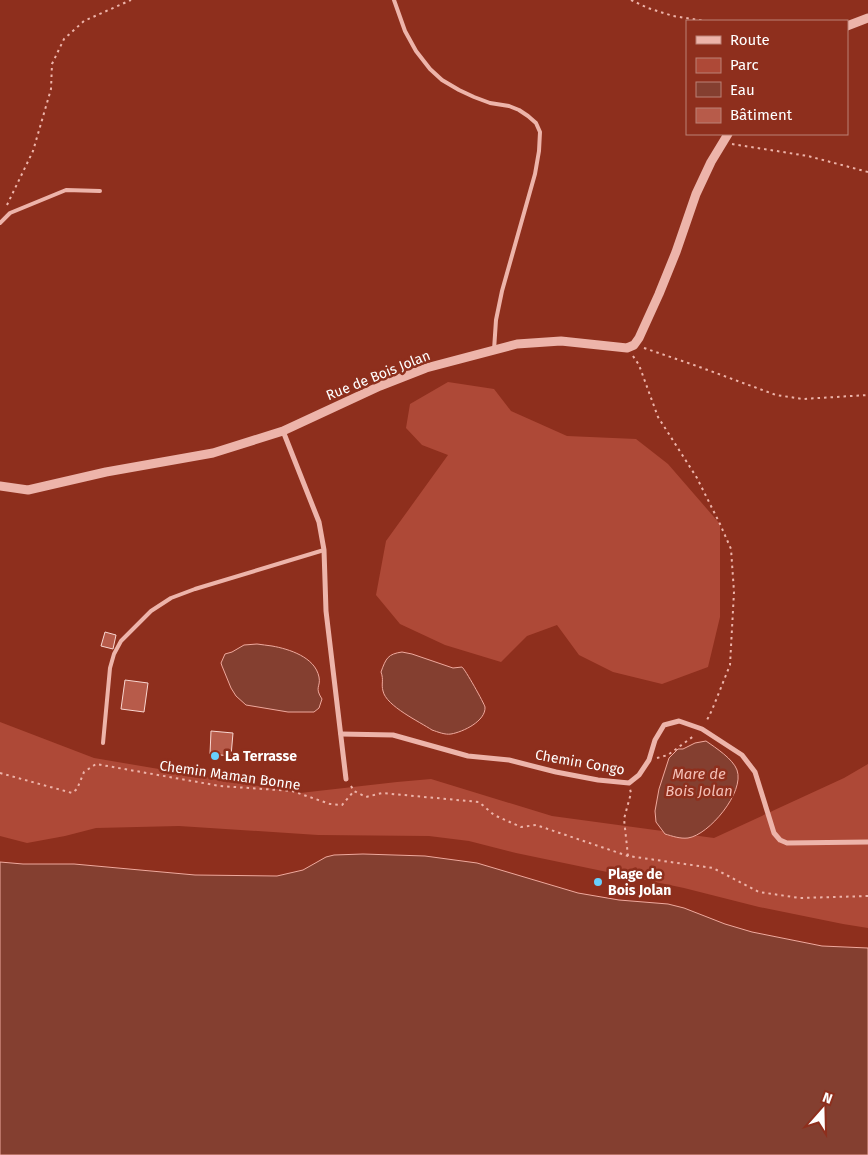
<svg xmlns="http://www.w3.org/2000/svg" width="868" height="1155" viewBox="0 0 868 1155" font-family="'Fira Sans',sans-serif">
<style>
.green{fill:#ae4937}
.water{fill:#843f30;stroke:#efa99d}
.building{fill:#b75b4a;stroke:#f9d6d0}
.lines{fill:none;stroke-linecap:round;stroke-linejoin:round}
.path{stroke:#edb4aa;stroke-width:2;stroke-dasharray:2.5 4;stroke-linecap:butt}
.service{stroke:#edb4aa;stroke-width:4}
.minor{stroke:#edb4aa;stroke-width:5}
.tertiary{stroke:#edb4aa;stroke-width:9}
.poi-dot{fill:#68cffd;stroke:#8e2f1d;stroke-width:2}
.labels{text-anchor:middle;stroke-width:5;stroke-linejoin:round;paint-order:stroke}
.street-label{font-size:14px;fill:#fff;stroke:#8e2f1d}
.poi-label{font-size:14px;font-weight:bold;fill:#fff;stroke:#8e2f1d;text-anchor:start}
.water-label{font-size:15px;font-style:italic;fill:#f4bfb6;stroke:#8e2f1d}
</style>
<rect width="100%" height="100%" fill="#8e2f1d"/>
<g class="green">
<path d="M448,382L494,389L511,411L567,436L636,439L668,464L720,524V617L708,667L662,684L613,672L579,655L557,625L527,636L501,662L445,645L400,624L376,595L386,541L448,455L422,445L406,428L410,404Z"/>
<path d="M0,722L94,758L300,793L397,782L431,779L552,816L714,838L844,778L868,764V928L843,924L759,907L684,888L516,853L469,841L429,836L318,835L179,826L96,828L65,836L27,843L0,836Z"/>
</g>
<g class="water">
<path d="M257,644C262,645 267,645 272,646C289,649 315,657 319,677C321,687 314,687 322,699L319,708L314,712H288L246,705L236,696L231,688L222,666L221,663L225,654L232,652L244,645Z"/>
<path d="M402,652L412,654L453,668L462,667C465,669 484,703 485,707C486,721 463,732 451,734C445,735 438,732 432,730C420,722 386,706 383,691C381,684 384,680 381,672C386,658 388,654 402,652Z"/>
<path d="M706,741C716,748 733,759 737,770C745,792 709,835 688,838C680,839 672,836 665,834L656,822L655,811L659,789L669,758L678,749H683L695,743Z"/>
<path d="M363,854L425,856L477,863L578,893L619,900L668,904L684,908L725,924L752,932L822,946L868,948V1155H0V862L23,864H74L195,875L277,876L303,870L326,857L334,855Z"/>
</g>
<g class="building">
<path d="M105,632L116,635L113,649L101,646Z"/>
<path d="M125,680L148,683L144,712L121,709Z"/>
<path d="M211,731L233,733L231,756L210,754Z"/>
</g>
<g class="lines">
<g class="path">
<path d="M631,0L648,8L673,16L705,21"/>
<path d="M732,144L808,156L868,172"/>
<path d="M7,205L33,151L51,89L52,64L64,39L84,21L131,0"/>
<path d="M644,348L694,365L776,395L803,399L868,395"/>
<path d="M633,356L639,365L658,417L697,478L720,524L731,549L734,592L730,665L712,710L706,722"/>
<path d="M657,758L668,755L695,735"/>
<path d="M0,773L72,793L77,789L84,772L96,764L220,786L292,791L330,804L342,805L354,791"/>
<path d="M351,786L354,791L366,797L382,793L479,802L494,815L521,827L536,825L628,856L713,868L759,892L800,898L868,896"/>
<path d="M628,856L624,819L631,793L630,789"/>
</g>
<g class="service">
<path d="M394,0L405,31L416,51L430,69L442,80L459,90L474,97L490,103L509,106L519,110L528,116L536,123L540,132L539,151L535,174L502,291L496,320L494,350"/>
<path d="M0,223L10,213L66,190L100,191"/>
<path d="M103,743L110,668L114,654L121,641L151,611L171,598L195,589L324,550"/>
</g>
<g class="minor">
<path d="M283,431L319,522L324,550L326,611L346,779"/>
<path d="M341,734L393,735L468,756L509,760L556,772L598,780L629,783L639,775L649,760L655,740L664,725L679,721L702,729L742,755L755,772L774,833L780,840L787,843L868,842"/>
</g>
<g class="tertiary">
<path d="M847,26L868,18"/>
<path d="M0,486L28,490L106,472L213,453L283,431L380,386L426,368L517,344L561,341L627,348L634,345L639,338L659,294L676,252L696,194L711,162L728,134"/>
</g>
</g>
<g class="poi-dot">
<circle cx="215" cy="756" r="5"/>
<circle cx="598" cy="882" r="5"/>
</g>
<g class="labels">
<g class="street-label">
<text transform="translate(378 375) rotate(-22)" y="5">Rue de Bois Jolan</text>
<text transform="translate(580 762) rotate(10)" y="5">Chemin Congo</text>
<text transform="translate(230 775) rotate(8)" y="5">Chemin Maman Bonne</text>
</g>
<g class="poi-label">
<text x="225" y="761">La Terrasse</text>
<text x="608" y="879">Plage de<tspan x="608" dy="16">Bois Jolan</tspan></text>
</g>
<g class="water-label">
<text x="699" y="779">Mare de<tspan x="699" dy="17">Bois Jolan</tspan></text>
</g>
</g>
<rect x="686" y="20" width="162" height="115" fill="#8e2f1d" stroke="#bb8277"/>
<rect x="696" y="36" width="25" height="8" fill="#edb4aa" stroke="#bb8277"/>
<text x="730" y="45" font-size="15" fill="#ffffff">Route</text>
<rect x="696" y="58" width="25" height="15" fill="#ae4937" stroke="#bb8277"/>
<text x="730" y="70" font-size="15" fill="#ffffff">Parc</text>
<rect x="696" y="82" width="25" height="15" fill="#843f30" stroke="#bb8277"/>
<text x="730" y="95" font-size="15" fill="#ffffff">Eau</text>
<rect x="696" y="108" width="25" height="15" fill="#b75b4a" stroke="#bb8277"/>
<text x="730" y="120" font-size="15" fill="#ffffff">Bâtiment</text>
<g transform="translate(823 1110) rotate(20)" stroke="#8e2f1d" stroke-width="4" paint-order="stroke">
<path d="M0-4L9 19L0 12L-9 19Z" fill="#ffffff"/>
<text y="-8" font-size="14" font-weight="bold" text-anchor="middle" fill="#ffffff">N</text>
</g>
</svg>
